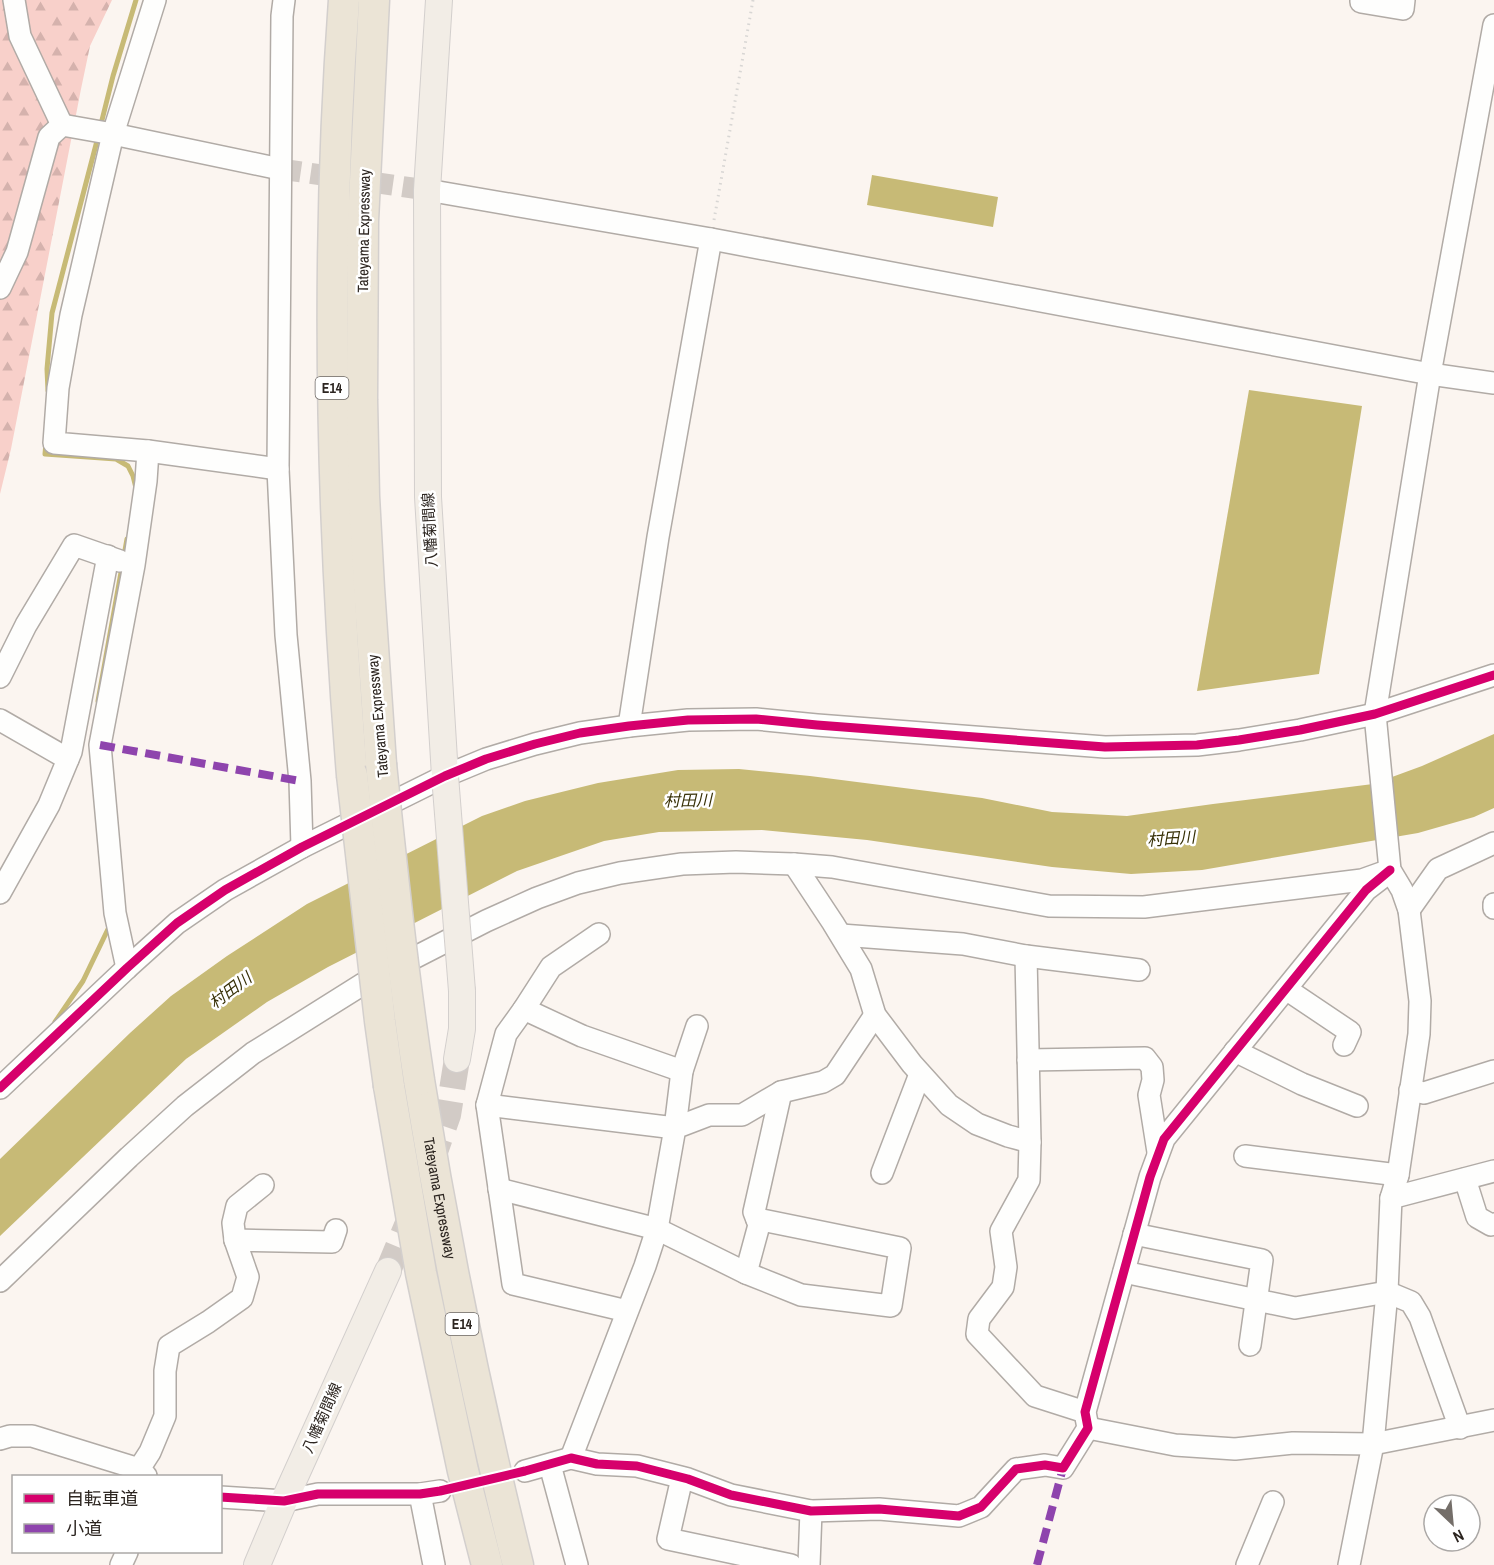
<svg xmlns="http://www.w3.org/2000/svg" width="1494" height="1565" viewBox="0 0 1494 1565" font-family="'Archivo Narrow','Noto Sans JP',sans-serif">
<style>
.forest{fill:url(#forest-firs)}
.water{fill:#c7ba76}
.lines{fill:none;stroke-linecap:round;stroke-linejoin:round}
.stream{stroke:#c7ba76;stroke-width:5}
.minor-tunnel{stroke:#d2cbc6;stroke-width:21;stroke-dasharray:21 10;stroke-linecap:butt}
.major-tunnel{stroke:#d2cbc6;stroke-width:26;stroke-dasharray:26 13;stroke-linecap:butt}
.minor-casing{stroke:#b1aba6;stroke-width:24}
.major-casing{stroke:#d3cfcd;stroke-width:28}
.highway-casing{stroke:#d3cfcd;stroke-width:33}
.path{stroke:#d8d6d4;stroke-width:3;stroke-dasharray:1.5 4.5;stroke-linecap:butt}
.minor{stroke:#fefefd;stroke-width:21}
.major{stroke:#f2ede6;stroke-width:26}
.highway{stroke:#ebe4d6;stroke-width:30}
.major-bridge-casing{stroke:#d3cfcd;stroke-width:28;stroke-linecap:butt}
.highway-bridge-casing{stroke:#d3cfcd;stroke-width:33;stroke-linecap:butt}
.major-bridge{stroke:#f2ede6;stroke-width:26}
.highway-bridge{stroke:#ebe4d6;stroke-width:30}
.quiet{stroke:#8e44ad;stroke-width:8;stroke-dasharray:15 8;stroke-linecap:butt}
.cycleway-casing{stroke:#fff;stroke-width:13}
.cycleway{stroke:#d6006c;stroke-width:9}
.labels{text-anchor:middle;stroke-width:5;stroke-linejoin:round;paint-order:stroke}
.shield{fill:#fff;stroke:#6b6663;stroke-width:1.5}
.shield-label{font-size:14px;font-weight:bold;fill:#2c2520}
.street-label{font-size:15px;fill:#2c2520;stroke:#fff}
.water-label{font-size:16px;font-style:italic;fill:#373006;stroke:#fff}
</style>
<defs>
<pattern id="forest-firs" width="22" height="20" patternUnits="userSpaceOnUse" patternTransform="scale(1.5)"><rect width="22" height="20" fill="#f8d0ca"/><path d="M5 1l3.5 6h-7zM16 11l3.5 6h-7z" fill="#d5b2ad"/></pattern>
</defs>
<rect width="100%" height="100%" fill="#fbf5f0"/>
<path class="forest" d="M0,0H112L90,46L81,89L11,449L0,494Z"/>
<g class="water">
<path d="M872,175L998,197L993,227L867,205Z"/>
<path d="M1249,390L1362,406L1319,674L1197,691Z"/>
<path d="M1494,734V808L1474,817L1418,833L1202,870L1131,874L1052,867L867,840L762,830L659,832L604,841L517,871L328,967L267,1002L186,1059L0,1236V1159L130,1033L171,996L227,956L307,904L482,816L525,801L598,783L678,770L739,769L810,776L982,798L1052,812L1127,816L1213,804L1373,784L1422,766Z"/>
</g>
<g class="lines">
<g class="stream">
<path d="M100,128L113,76L136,0"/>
<path d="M48,391L47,369L52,313L98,137"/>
<path d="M46,443L45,454L116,459L128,466L133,476L136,488"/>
<path d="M98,701L127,539"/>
<path d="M55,1022L83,981L110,925L109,923"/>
</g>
<path class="minor-tunnel" d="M280,169L427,190"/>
<g class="major-tunnel">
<path d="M431,1163L448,1115L457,1059"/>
<path d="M388,1271L413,1211"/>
</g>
<g class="minor-casing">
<g id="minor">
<path d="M14,0L20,36L62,125"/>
<path d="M155,0L113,134L71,315L58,388L54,443L148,451L278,469"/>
<path d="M284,0L282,16L278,469L286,635L300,781L302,847"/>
<path d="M1361,0V2L1403,9L1404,0"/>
<path d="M62,125L113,134L280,169"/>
<path d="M427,190L711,239L1430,374L1494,383"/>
<path d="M0,288L17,252L49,137L62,125"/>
<path d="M0,677L26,625L74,545L120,561"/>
<path d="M0,720L68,759"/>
<path d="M629,726L658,537L711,239"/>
<path d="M794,864L833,923L861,969L875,1015L912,1064L949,1105L977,1124L1008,1136L1030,1142"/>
<path d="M0,893L49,805L71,752L108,556"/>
<path d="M1494,904V908"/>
<path d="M1409,910L1438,869L1494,843"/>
<path d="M599,934L551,967L524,1009L506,1034L487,1105L513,1284L627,1311"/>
<path d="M841,935L963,944L1026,956L1139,970"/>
<path d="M1026,956L1030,1142L1029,1180L1001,1231L1006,1267L1003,1287L979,1319L977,1334L1035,1396L1085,1412"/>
<path d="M127,968L115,913L100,745L134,565L146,481L148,451"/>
<path d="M1286,989L1350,1032L1344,1045"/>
<path d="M524,1009L582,1036L682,1071"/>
<path d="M1235,1051L1302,1084L1357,1106"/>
<path d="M1028,1060L1145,1058L1152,1067L1153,1080L1149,1095L1158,1152"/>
<path d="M0,1088L127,968L177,923L225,890L302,847L445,776L486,759L535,744L580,733L629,726L688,720L756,719L817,725L1105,747L1197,745L1239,740L1300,730L1375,714L1494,675"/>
<path d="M1410,1090L1424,1093L1494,1071"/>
<path d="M487,1105L675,1128L682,1071L697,1026"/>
<path d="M1245,1156L1398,1175"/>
<path d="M882,1173L920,1074"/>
<path d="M1465,1179L1477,1217L1491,1225L1494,1224"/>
<path d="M499,1189L657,1229L746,1273L801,1295L891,1306L900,1248L757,1219"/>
<path d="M1391,1198L1494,1171"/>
<path d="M1134,1234L1262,1260L1250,1345"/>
<path d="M235,1240L233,1223L237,1206L263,1185"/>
<path d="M1124,1272L1295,1308L1387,1292L1411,1302L1420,1317L1460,1428"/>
<path d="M746,1273L759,1225L754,1212L781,1092"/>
<path d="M0,1281L129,1157L185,1106L253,1053L363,984L486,921L537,898L578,883L620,873L682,864L736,862L794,864L832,867L1049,906L1144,907L1362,880L1390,870"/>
<path d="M1088,1428L1175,1445L1235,1449L1293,1443L1373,1444L1494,1420"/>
<path d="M0,1439L10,1436H32L139,1469L146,1476"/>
<path d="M571,1458L645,1266L657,1229L675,1128L709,1115H742L781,1092L823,1082L835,1075L875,1015"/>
<path d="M550,1465L577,1565"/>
<path d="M139,1469L150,1452L165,1416V1371L169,1346L208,1322L242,1298L248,1277L235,1240L332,1242L336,1230"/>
<path d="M525,1471L571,1458L597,1464L637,1466L688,1479L731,1495L811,1511L879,1509L959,1516L981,1507L1016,1469L1045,1465L1063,1468L1088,1428L1085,1412L1150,1177L1164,1139L1366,890L1383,877"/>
<path d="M682,1478L668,1539L791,1565"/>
<path d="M420,1494L434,1565"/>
<path d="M220,1497L284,1501L318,1494H420L440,1491"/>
<path d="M121,1565L127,1552"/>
<path d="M809,1565L811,1511"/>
<path d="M1247,1565L1273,1502"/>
<path d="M1349,1565L1373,1444L1387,1292L1391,1198L1398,1175L1419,1034L1420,1001L1409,910L1402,890L1390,870L1375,714L1430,374L1494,25"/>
</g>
</g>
<g class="major-casing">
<g id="major">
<path d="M439,0L427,190L428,497L445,776"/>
<path d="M457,1059L462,1029V991"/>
<path d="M257,1565L284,1501L388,1271"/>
</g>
</g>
<g class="highway-casing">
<g id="highway">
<path d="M344,0C325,258 331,517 352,775"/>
<path d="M374,0L363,221L362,400L364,496L369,588L381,764"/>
<path id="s1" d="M419,1080C445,1243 478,1404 518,1565"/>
<path d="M389,1086L421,1273L463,1471L487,1565"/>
</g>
</g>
<path class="path" d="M714,220L753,0"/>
<use href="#minor" class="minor"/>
<use href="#major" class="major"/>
<use href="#highway" class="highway"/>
<g class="major-bridge-casing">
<path id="major-bridge" d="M445,776L462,991"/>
</g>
<g class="highway-bridge-casing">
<g id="highway-bridge">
<path d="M381,764C392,870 403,975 419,1080"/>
<path d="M352,775L380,1021L389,1086"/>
</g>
</g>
<use href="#major-bridge" class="major-bridge"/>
<use href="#highway-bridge" class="highway-bridge"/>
<g class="quiet">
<path d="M100,745L300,781"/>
<path d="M1037,1565L1063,1468"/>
</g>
<g class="cycleway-casing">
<g id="cycleway">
<path d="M0,1088L127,968L177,923L225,890L302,847L445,776L486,759L535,744L580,733L629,726L688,720L756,719L817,725L1105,747L1197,745L1239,740L1300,730L1375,714L1494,675"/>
<path d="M220,1497L284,1501L318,1494H420L440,1491L525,1471L571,1458L597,1464L637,1466L688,1479L731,1495L811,1511L879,1509L959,1516L981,1507L1016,1469L1045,1465L1063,1468L1088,1428L1085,1412L1150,1177L1164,1139L1366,890L1390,870"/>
</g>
</g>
<use href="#cycleway" class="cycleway"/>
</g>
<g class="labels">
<g class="shield">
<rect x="315.5" y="377" width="33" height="22" rx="4.5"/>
<rect x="445.5" y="1313" width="33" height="22" rx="4.5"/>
</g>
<g class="shield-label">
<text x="332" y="393">E14</text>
<text x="462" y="1329">E14</text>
</g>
<g class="street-label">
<text transform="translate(364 231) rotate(-89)" y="5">Tateyama Expressway</text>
<text transform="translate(430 530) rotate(-93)" y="5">八幡菊間線</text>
<text transform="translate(378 716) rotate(-95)" y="5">Tateyama Expressway</text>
<text dy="5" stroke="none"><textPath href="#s1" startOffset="120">Tateyama Expressway</textPath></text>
<text transform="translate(322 1418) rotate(-66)" y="5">八幡菊間線</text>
</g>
<g class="water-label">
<text transform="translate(688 800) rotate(-1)" y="6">村田川</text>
<text transform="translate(1171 838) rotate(-4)" y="6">村田川</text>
<text transform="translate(230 990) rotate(-37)" y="6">村田川</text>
</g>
</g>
<rect x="12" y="1475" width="210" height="78" fill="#ffffff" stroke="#aba8a6" stroke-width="1.5"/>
<rect x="24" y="1494" width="30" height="9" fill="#d6006c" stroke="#aba8a6" stroke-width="1.5"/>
<text x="66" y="1505" font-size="18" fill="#2c2520">自転車道</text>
<rect x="24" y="1524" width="30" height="9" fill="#8e44ad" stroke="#aba8a6" stroke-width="1.5"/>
<text x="66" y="1535" font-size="18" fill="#2c2520">小道</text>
<g transform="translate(1452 1523) rotate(154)"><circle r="28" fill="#ffffff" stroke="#aba8a6" stroke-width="1.5"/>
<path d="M0-4.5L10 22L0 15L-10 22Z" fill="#746e69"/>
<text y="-9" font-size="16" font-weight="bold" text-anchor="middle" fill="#2c2520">N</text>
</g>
</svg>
